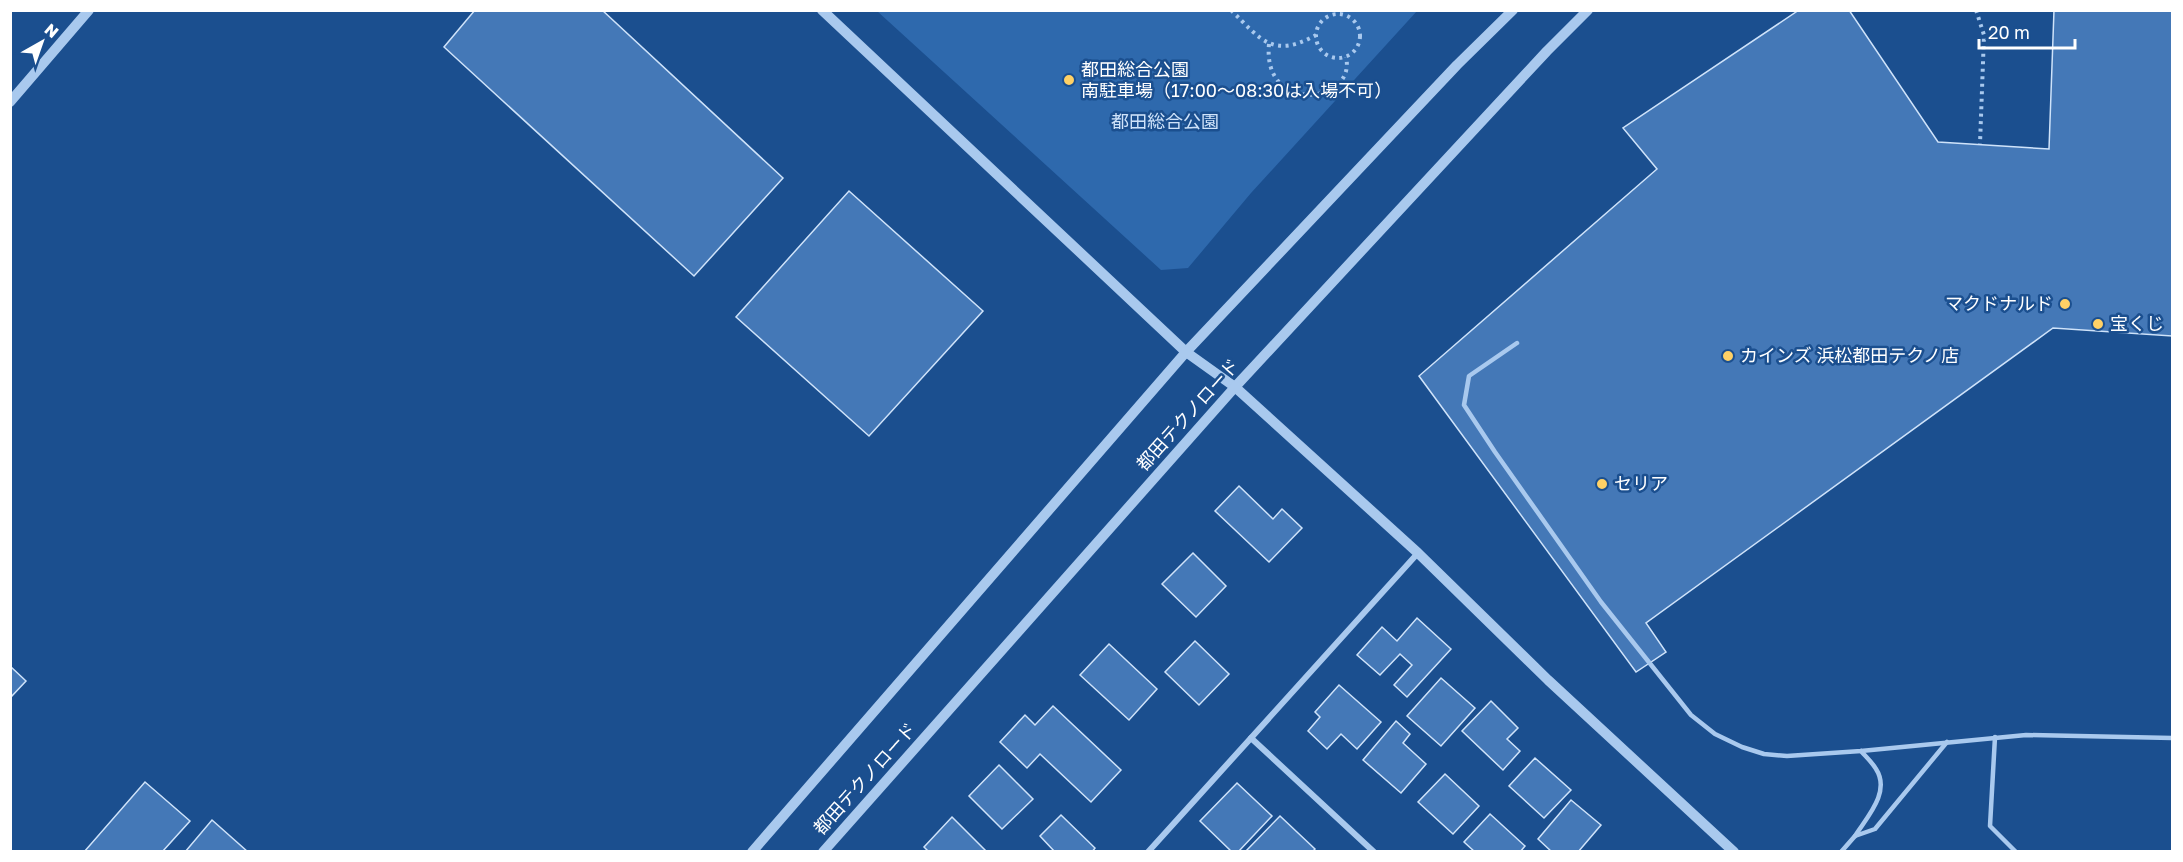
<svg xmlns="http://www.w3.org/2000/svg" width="2183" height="862" viewBox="0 0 2183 862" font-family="'Golos Text','Noto Sans JP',sans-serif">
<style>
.green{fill:#2e69ad}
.building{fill:#4478b7;stroke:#cfe3fa;stroke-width:1.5}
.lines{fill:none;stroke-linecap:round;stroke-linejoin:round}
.path{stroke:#a9c9ee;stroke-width:4;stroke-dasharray:3 4.5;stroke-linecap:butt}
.service{stroke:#a9c9ee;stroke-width:4.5}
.minor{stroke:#a9c9ee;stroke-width:6}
.tertiary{stroke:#a9c9ee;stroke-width:10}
.poi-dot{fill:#ffd166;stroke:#1b4f8f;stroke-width:2}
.labels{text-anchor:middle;stroke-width:5;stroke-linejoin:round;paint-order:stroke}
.poi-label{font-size:18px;fill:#fff;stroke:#1b4f8f;text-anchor:start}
.park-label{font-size:18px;fill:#cfe3fa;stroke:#1b4f8f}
.street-label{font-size:18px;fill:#fff;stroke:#1b4f8f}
</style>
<rect width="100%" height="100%" fill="#1b4f8f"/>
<path class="green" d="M877,11H1417L1251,193L1188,268L1161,270Z"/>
<g class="building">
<path d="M475,10H602L783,178L694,276L444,47Z"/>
<path d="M1799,10H1849L1938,142L2049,149L2054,10H2172V336L2053,328L1646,623L1666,652L1636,672L1419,376L1657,169L1623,128Z"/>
<path d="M849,191L983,311L869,436L736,317Z"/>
<path d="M1239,486L1273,519L1282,509L1302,528L1269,562L1215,511Z"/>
<path d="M1193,553L1226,586L1196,617L1162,584Z"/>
<path d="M1417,618L1451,649L1407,697L1394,685L1412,665L1400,654L1380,675L1357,655L1382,627L1397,641Z"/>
<path d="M1195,641L1229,674L1199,705L1165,672Z"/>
<path d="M1109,644L1157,689L1129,720L1080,675Z"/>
<path d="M10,666L26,681L10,698Z"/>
<path d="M1441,678L1475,708L1441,746L1407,716Z"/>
<path d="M1339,685L1381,722L1357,749L1341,734L1327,749L1308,731L1320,717L1315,712Z"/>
<path d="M1491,701L1518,728L1507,739L1520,751L1503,770L1462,731Z"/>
<path d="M1053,706L1121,770L1091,802L1040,754L1027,768L1000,742L1025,715L1035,725Z"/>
<path d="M1396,721L1410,734L1403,743L1426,764L1401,793L1363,760Z"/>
<path d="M1535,758L1571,790L1544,818L1509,786Z"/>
<path d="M999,765L1033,799L1002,829L969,796Z"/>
<path d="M1445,774L1479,806L1453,834L1418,802Z"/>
<path d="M145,782L190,821L162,852H84Z"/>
<path d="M1237,783L1272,816L1238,852H1232L1200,821Z"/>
<path d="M1571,800L1601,825L1578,852H1552L1538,839Z"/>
<path d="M1490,814L1525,846L1520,852H1475L1464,842Z"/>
<path d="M1061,815L1095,848L1092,852H1055L1040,836Z"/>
<path d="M1280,816L1315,849L1312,852H1245Z"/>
<path d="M952,817L987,852H929L924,847Z"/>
<path d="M212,820L248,852H185Z"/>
</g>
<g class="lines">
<g class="path">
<path d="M1231,10C1261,40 1273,59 1316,35"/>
<path d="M1976,10L1984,35L1980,144"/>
<circle cx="1338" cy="36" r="22"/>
<path d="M1269,44C1262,116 1357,103 1346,57"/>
</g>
<g class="service">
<path d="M1517,343L1469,376L1464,405L1495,452L1601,602L1691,715L1715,734L1742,747L1764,754L1787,756L1861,751L2026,735L2172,738"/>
<path d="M1995,737L1990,826L2016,852"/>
<path d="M1855,836C1867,817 1891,792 1876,769C1872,762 1866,757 1861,751"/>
<path d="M1841,852L1855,836L1875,829L1947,742"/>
</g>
<g class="minor">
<path d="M1251,738L1374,852"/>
<path d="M1148,852L1418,553"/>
</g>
<g class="tertiary">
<path d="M822,10L1186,352L1235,387L1418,553L1548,680L1734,852"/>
<path d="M10,102L89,10"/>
<path d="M752,852L1186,352L1457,65L1513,10"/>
<path d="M823,852L1235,387L1547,51L1588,10"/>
</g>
</g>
<g class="poi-dot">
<circle cx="1069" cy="80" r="6"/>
<circle cx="2065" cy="304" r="6"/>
<circle cx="2098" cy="324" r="6"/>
<circle cx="1728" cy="356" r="6"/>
<circle cx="1602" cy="484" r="6"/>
</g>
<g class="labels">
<g class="poi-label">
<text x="1081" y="76">都田総合公園<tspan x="1081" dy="21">南駐車場（17:00～08:30は入場不可）</tspan></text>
<text x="2053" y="310" text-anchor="end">マクドナルド</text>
<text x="2110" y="330">宝くじ</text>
<text x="1740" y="362">カインズ 浜松都田テクノ店</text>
<text x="1614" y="490">セリア</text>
</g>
<g class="park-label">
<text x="1165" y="128">都田総合公園</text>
</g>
<g class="street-label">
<text transform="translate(1188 415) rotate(-48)" y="6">都田テクノロード</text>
<text transform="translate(865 779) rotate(-48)" y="6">都田テクノロード</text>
</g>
</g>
<rect width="2183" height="862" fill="none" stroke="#ffffff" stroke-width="24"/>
<g transform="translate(42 42) rotate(40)" stroke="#1b4f8f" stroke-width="4.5" paint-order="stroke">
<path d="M0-4.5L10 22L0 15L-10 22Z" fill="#ffffff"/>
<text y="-9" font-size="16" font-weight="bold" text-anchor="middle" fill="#ffffff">N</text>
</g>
<path d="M1979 39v9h96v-9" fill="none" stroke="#ffffff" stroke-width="3"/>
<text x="1988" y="39" font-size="18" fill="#ffffff" stroke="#1b4f8f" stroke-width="4.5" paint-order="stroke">20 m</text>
</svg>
